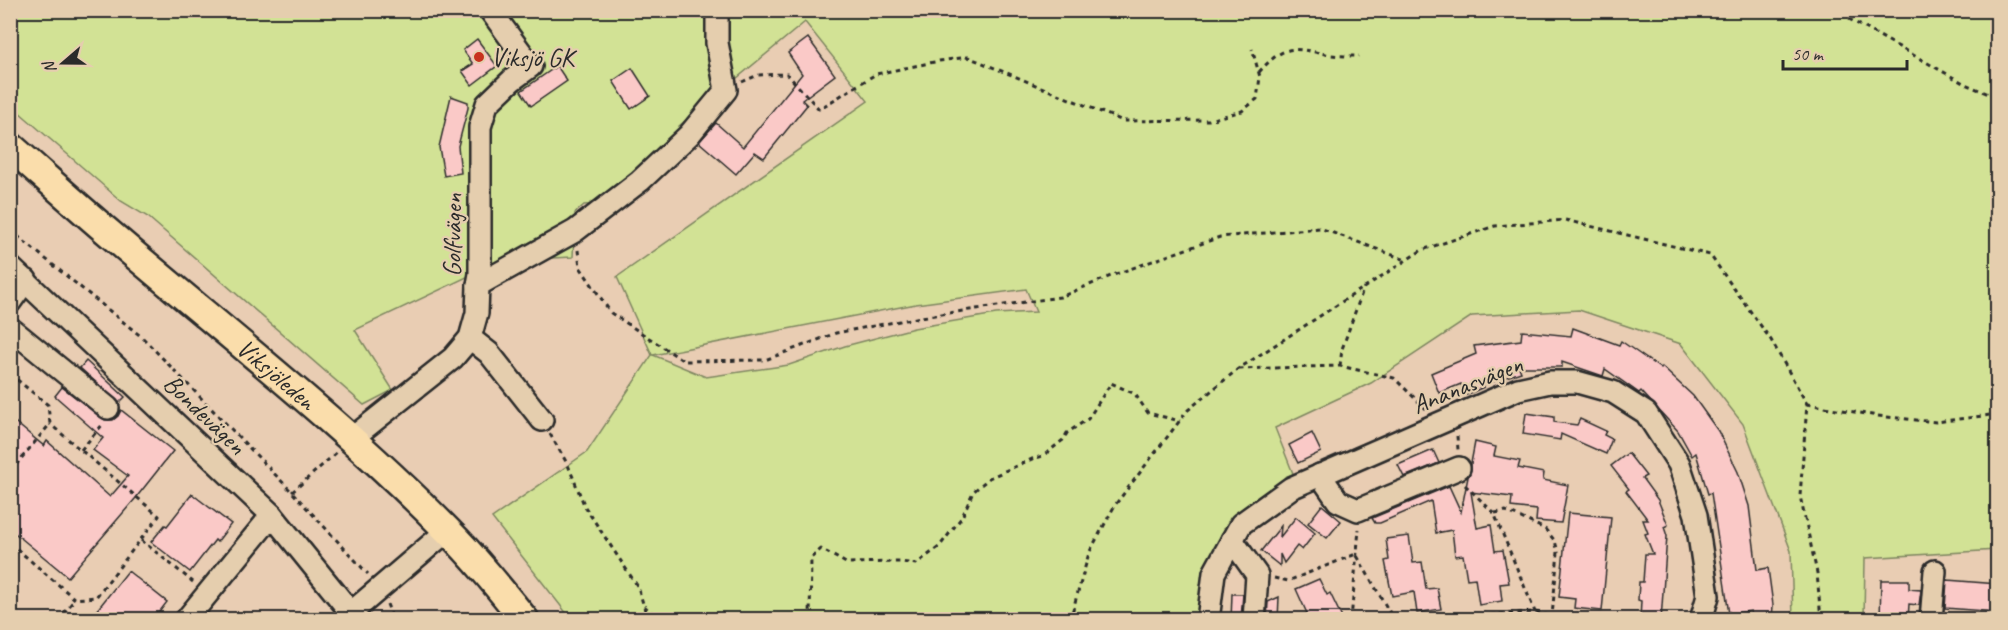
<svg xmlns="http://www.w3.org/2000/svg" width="2008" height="630" viewBox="0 0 2008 630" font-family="Caveat,sans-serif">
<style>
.green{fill:#d2e295;stroke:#7e8660;stroke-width:1.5;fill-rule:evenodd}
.building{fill:#fac9c7;stroke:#2b2b2b;stroke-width:1.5}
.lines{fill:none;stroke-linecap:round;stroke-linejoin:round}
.minor-casing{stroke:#2b2b2b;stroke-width:26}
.major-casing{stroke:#2b2b2b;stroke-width:32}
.path{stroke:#2b2b2b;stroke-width:3;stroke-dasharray:4.5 4.5;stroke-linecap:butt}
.minor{stroke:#e5ceae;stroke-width:21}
.major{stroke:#faddab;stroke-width:27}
.poi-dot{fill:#c8321e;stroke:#e5ceae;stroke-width:2}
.labels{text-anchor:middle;stroke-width:4.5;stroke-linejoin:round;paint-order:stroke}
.poi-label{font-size:26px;fill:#2b2b2b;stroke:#e5ceae;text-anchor:start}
.street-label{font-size:26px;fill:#2b2b2b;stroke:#e5ceae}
</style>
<rect width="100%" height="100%" fill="#e9cdb3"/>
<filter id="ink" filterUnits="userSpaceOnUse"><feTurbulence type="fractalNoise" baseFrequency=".0167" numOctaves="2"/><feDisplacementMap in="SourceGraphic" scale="12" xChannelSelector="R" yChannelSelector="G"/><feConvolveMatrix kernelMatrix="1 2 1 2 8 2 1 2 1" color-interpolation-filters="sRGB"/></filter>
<g filter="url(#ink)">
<path class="green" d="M11,10L1997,11V550L1865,558L1864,619H1793L1791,551L1743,424L1681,344L1579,310L1472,316L1371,383L1275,428L1294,476L1261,497L1201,619H571L492,518L587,452L652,355L617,277L868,101L805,22L679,126L680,132L598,204L584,205L575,213L573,257L552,258L542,247L499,267L492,265L355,330L393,390L364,405L148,217L121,201L11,105ZM1026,289L1036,312L996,314L914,328L845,346L789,365L706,377L653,355L916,304Z"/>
<g class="building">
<path d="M808,38L835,75L802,100L807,105L764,158L755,152L736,174L699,142L716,123L743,147L802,74L788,53Z"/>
<path d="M477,39L497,66L472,85L462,71L473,64L463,50Z"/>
<path d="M557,66L567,81L531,106L521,91Z"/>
<path d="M632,68L650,96L631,109L613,81Z"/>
<path d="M451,96L468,102V108L458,146L461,173L444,176L439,147Z"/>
<path d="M1573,328L1619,345L1621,341L1661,369L1662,367L1693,396L1718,431L1738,472L1749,506L1757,570L1768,568L1773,605L1772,620H1750L1751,611L1729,614L1711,493L1708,494L1696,453L1692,456L1678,431L1641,391L1639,393L1605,369L1603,376L1562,362V367H1519L1521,372L1482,385L1484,387L1466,395L1461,384L1439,393L1431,373L1476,354L1474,346L1521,340L1522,331L1571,336Z"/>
<path d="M86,361L125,397L119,403L80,368Z"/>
<path d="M62,387L105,420H113L118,416L121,410L173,451L135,499L68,577L10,529V418L44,446L47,441L110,497L128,476L93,450L103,438L55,396Z"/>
<path d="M1526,413L1554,417V422L1577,425L1580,419L1606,431L1604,435L1612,439L1606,454L1561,434L1560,440L1523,434Z"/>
<path d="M1312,433L1321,452L1298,463L1289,445Z"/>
<path d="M1475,442L1496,447L1494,456L1520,461L1518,468L1544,473L1543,480L1568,485L1561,523L1536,521L1537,510L1511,507L1512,497L1471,492L1477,528L1491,525L1495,551L1503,550L1509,583L1500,584L1502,601L1479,605L1475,578L1467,579L1463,555L1455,556L1452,530L1436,533L1431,501L1380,523H1375L1372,518L1449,486L1461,512L1468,477L1471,470V463Z"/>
<path d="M1433,450L1439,463L1404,477L1398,465Z"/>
<path d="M1628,453L1646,476L1642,478L1658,500L1668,525L1664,527L1667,536L1661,620H1640L1641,601L1638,600L1639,582H1643L1645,554H1653L1645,534L1648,533L1643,520H1648L1626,491L1629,489L1611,466Z"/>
<path d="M192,494L231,524L217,542L215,540L190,572L151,542L165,525L167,526Z"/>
<path d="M1322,505L1341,521L1327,538L1308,523Z"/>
<path d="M1568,513L1611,517L1602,611L1574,608L1575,599L1559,597Z"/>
<path d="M1296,517L1315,533L1302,550L1297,546L1284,563L1280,554V566L1261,551L1281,526L1280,537Z"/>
<path d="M1409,536L1413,563L1422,562L1426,589L1437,588L1441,609L1417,613L1414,592L1392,596L1385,561L1389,560L1386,539Z"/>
<path d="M128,571L167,602L153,620H89Z"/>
<path d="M1319,579L1327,595L1330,593L1343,620H1310L1296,589Z"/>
<path d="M1881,580H1909V589L1921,590L1919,605L1909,604L1908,620H1880Z"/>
<path d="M1947,580L1998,584V612L1945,608Z"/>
<path d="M1232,594H1243L1241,618L1239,620H1231Z"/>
<path d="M1279,597L1278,620L1267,619L1268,602Z"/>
</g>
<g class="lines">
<g class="minor-casing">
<g id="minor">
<path d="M10,267L272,515L357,620"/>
<path d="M478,285L575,231L640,181L689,135L726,90L717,43V10"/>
<path d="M10,302L26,280"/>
<path d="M10,328L108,408"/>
<path d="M470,338L489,353L542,420"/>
<path d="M351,439L453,358L470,338L477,313L478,285L480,274V127L487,104L512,80L531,66L490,10"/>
<path d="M1320,475L1338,501L1358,510L1459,468"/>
<path d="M1232,540L1257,575L1254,620"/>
<path d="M352,612L448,530"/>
<path d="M186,620L272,515"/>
<path d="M1208,620L1214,573L1241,524L1291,488L1518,389L1550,382H1577L1613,392L1646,413L1679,464L1696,515L1708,596L1701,620"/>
<path d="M1931,620L1935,571"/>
</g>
</g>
<g class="major-casing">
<g id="major">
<path id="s1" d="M10,146C43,175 76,205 109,233C223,331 342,423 447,530C475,558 500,589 525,620"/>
</g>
</g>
<g class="path">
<path d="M1833,10L1965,84L1998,98"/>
<path d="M1259,72C1287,41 1294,49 1331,55C1340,56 1350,56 1359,56"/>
<path d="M742,82L758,75L787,74L819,109L876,74L939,61L968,57L1123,121L1209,120L1242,111L1257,99L1260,77L1252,49"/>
<path d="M10,230L143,338L292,492L368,574"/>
<path d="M578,250L580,267L611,313L684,361L765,360L836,333L921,317L1060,297L1116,274L1220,237L1320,228L1406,260"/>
<path d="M1340,366L1342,349L1364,287"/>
<path d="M1239,369L1340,366L1394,378L1426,409"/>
<path d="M10,374L48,405L50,424L10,472"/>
<path d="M1807,404L1878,416L1936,422L1998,414"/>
<path d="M550,434L568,465L585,507L638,587L648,620"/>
<path d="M1457,436L1458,450"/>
<path d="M81,450L103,424"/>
<path d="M1465,485L1494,513L1535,612"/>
<path d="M292,492L336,453"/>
<path d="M1495,513L1506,511L1545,529L1555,541L1558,552L1552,616"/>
<path d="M141,540L193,582"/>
<path d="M10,543L75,599L96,597L159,516L50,424"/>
<path d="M1274,578L1288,581L1356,554L1394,620"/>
<path d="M387,604L393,620"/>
<path d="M644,606L661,620"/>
<path d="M58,620L75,599"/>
<path d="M810,620L811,558L821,549L846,563L901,562L916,564L939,547L962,517L973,492L989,478L1032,459L1043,456L1063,440L1067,433L1088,419L1111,383L1135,394L1148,413L1180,421"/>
<path d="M1070,620L1089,553L1115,505L1188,410L1238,369L1422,250L1495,226L1565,220L1710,255L1771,340L1807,404L1800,496L1817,573L1821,620"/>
<path d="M1351,620L1359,529"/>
<path d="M1455,620L1475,616L1535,612L1564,620"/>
</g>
<use href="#minor" class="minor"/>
<use href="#major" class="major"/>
</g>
</g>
<circle class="poi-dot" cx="479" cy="57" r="6"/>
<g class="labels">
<g class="poi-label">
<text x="491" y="66">Viksjö GK</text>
</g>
<g class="street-label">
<text transform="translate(452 235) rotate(-89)" y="9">Golfvägen</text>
<text dy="9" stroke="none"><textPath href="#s1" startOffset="351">Viksjöleden</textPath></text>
<text transform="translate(1467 384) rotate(-22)" y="9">Ananasvägen</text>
<text transform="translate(205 414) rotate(44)" y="9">Bondevägen</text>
</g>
</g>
<rect width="2008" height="630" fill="none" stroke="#e5ceae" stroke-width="36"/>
<rect x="18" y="18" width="1972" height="594" fill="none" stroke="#2b2b2b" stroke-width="2" filter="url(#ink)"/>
<g transform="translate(63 63) rotate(250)" stroke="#e5ceae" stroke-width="4.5" paint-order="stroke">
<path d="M0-4.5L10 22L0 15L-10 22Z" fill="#2b2b2b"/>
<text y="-9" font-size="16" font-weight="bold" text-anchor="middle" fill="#2b2b2b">N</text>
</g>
<path d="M1783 60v9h124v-9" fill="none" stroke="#2b2b2b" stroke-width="3"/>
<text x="1792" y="60" font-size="18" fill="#2b2b2b" stroke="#e5ceae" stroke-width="4.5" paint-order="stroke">50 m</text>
</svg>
